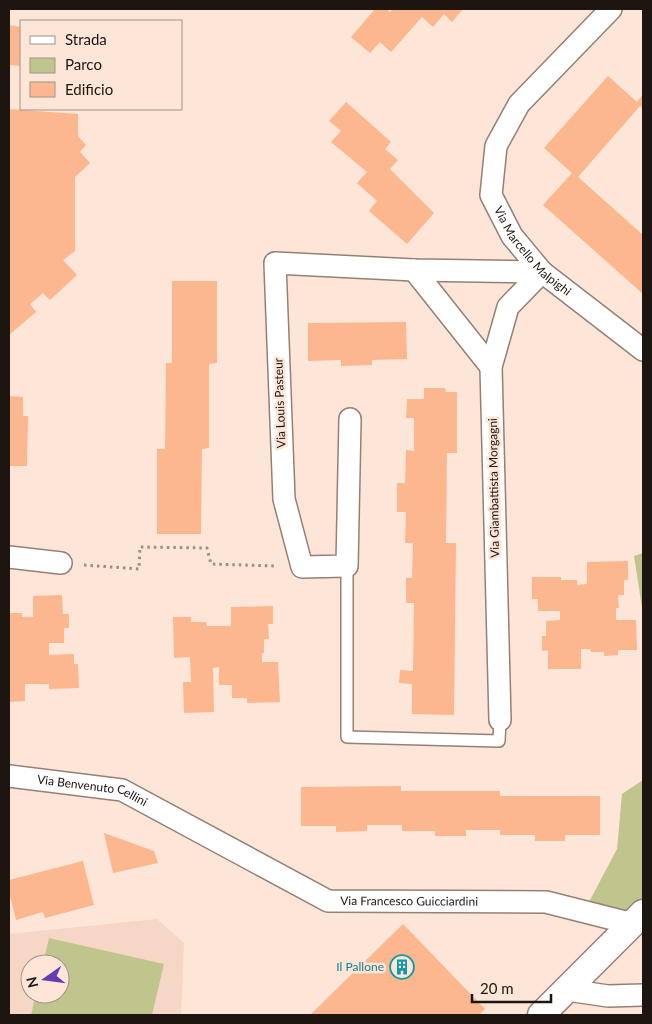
<svg xmlns="http://www.w3.org/2000/svg" width="652" height="1024" viewBox="0 0 652 1024" font-family="Lato,sans-serif">
<style>
.built{fill:#f6d7c6;fill-rule:evenodd}
.green{fill:#c0c58e}
.building{fill:#fcb78f}
.lines{fill:none;stroke-linecap:round;stroke-linejoin:round}
.service-casing{stroke:#968074;stroke-width:14}
.minor-casing{stroke:#968074;stroke-width:24}
.tertiary-casing{stroke:#968074;stroke-width:29}
.path{stroke:#9e8d82;stroke-width:3;stroke-dasharray:2.5 4;stroke-linecap:butt}
.service{stroke:#fff;stroke-width:11}
.minor{stroke:#fff;stroke-width:21}
.tertiary{stroke:#fff;stroke-width:26}
.labels{text-anchor:middle;stroke-width:5;stroke-linejoin:round;paint-order:stroke}
.street-label{font-size:12px;fill:#1d1510;stroke:#fde5d7}
.culture-label{font-size:12px;fill:#0d838f;stroke:#fde5d7;text-anchor:end}
</style>
<rect width="100%" height="100%" fill="#fde5d7"/>
<path class="built" d="M157,919L184,943L181,1015H9V934ZM30,964H60V994H30Z"/>
<g class="green">
<path d="M643,553V614L634,556Z"/>
<path d="M643,780V901L629,917L589,902L617,849L622,794Z"/>
<path d="M49,938L164,964L152,1015H31L36,994H60V964H43Z"/>
</g>
<g class="building">
<path d="M375,9H386L390,12L393,9H463L452,22L444,14L433,27L422,17L391,52L380,42L370,53L351,37Z"/>
<path d="M9,25L21,27V66L9,65Z"/>
<path d="M608,76L637,102L643,94V109L640,106L578,177L643,235V294L543,205L572,173L544,148Z"/>
<path d="M346,102L391,142L385,149L398,160L390,169L434,213L407,244L369,211L377,201L357,183L367,172L331,142L341,131L329,121Z"/>
<path d="M9,109L78,114V136L86,145L80,152L90,163L75,177V251L63,260L77,275L50,300L43,293L30,304L36,312L9,335Z"/>
<path d="M172,281H217V363L209,364V448L202,449L201,534H157V449H165L166,363H172Z"/>
<path d="M406,322L407,359L372,360V365L341,366V360L308,361V323Z"/>
<path d="M424,388H445L446,392H457V453H447L446,543H456L454,715L412,714V684L399,683L400,670L413,671L414,603H406V578H412L413,543H405L406,512H397V483H405L406,450L414,451V418H406L407,399H424Z"/>
<path d="M9,396L23,397V416H28L27,466H9Z"/>
<path d="M628,561V580H624V595H618L619,608H616V620H636L637,650H618V655L604,656V652H591L590,649H581V669H548V650L542,651V636H546V621L560,620V611H538V599H532V577H561V580H577V585L587,584V562Z"/>
<path d="M62,595L63,614H69V628H64V643H49V655L74,654V664H78L79,688L49,689V684H25V701L9,702V613H22V617H33V596Z"/>
<path d="M273,606V624H268L269,639H264V653H262V662H278L280,702L247,703V698H232V685H219V667L213,668L214,712L184,713L183,682H191L190,657L174,658L173,617H191V622H206L207,626H231V607Z"/>
<path d="M401,786V791H500V796H600V835H565V841H535V835H500V830H466V836H435V831H402V825H367V831L336,832V826H301V787Z"/>
<path d="M104,833L154,851L158,863L113,873Z"/>
<path d="M83,861L94,905L45,918L43,912L16,920L9,892V880Z"/>
<path d="M403,924L485,1009L479,1015H310Z"/>
</g>
<g class="lines">
<g class="service-casing">
<path id="service" d="M347,566V737L499,741L500,720"/>
</g>
<g class="minor-casing">
<g id="minor">
<path id="s1" d="M611,9L519,104L496,146L491,195L512,236L542,272L643,350"/>
<path d="M414,270L491,367"/>
<path d="M350,419L347,566L302,567L284,499L275,263L414,270L542,272"/>
<path d="M9,557L61,563"/>
<path d="M500,720L491,367L508,307L542,272"/>
<path id="s2" d="M9,776L122,790L328,901L546,902L633,924"/>
<path d="M567,990L608,996L643,995"/>
</g>
</g>
<g class="tertiary-casing">
<path id="tertiary" d="M541,1015L643,913"/>
</g>
<path class="path" d="M84,565L139,569L140,547L207,548L211,564L276,566"/>
<use href="#service" class="service"/>
<use href="#minor" class="minor"/>
<use href="#tertiary" class="tertiary"/>
</g>
<defs>
<g id="building-ring" transform="scale(1.25)"><circle r="9.5" fill="#fde5d7" stroke="#0f9aa8" stroke-width="1.5"/><path d="M-4-6H4V6H1V3H-1V6H-4ZM-2.5-4.3h1.7v1.8h-1.7ZM.8-4.3h1.7v1.8H.8ZM-2.5-1h1.7V.8h-1.7ZM.8-1h1.7V.8H.8Z" fill="#0f9aa8"/></g>
</defs>
<g fill-rule="evenodd">
<use href="#building-ring" x="402" y="967"/>
</g>
<g class="labels">
<g class="street-label">
<text dy="4" stroke="none"><textPath href="#s1" startOffset="300">Via Marcello Malpighi</textPath></text>
<text transform="translate(280 403) rotate(-92)" y="4">Via Louis Pasteur</text>
<text transform="translate(494 488) rotate(-91)" y="4">Via Giambattista Morgagni</text>
<text dy="4" stroke="none"><textPath href="#s2" startOffset="85">Via Benvenuto Cellini</textPath></text>
<text dy="4" stroke="none"><textPath href="#s2" startOffset="429">Via Francesco Guicciardini</textPath></text>
</g>
<g class="culture-label">
<text x="384" y="971">Il Pallone</text>
</g>
</g>
<rect width="652" height="1024" fill="none" stroke="#1d1510" stroke-width="20"/>
<rect x="20" y="20" width="162" height="90" fill="#fde5d7" stroke="#a39287"/>
<rect x="30" y="36" width="25" height="8" fill="#ffffff" stroke="#a39287"/>
<text x="65" y="45" font-size="15" fill="#1d1510">Strada</text>
<rect x="30" y="58" width="25" height="15" fill="#c0c58e" stroke="#a39287"/>
<text x="65" y="70" font-size="15" fill="#1d1510">Parco</text>
<rect x="30" y="82" width="25" height="15" fill="#fcb78f" stroke="#a39287"/>
<text x="65" y="95" font-size="15" fill="#1d1510">Edificio</text>
<g transform="translate(45 979) rotate(256)"><circle r="24" fill="#fde5d7" stroke="#a39287"/>
<path d="M0-4L9 19L0 12L-9 19Z" fill="#653ab2"/>
<text y="-8" font-size="14" font-weight="bold" text-anchor="middle" fill="#1d1510">N</text>
</g>
<path d="M472 994v8h79v-8" fill="none" stroke="#1d1510" stroke-width="2.5"/>
<text x="480" y="994" font-size="15" fill="#1d1510" stroke="#fde5d7" stroke-width="4" paint-order="stroke">20 m</text>
</svg>
